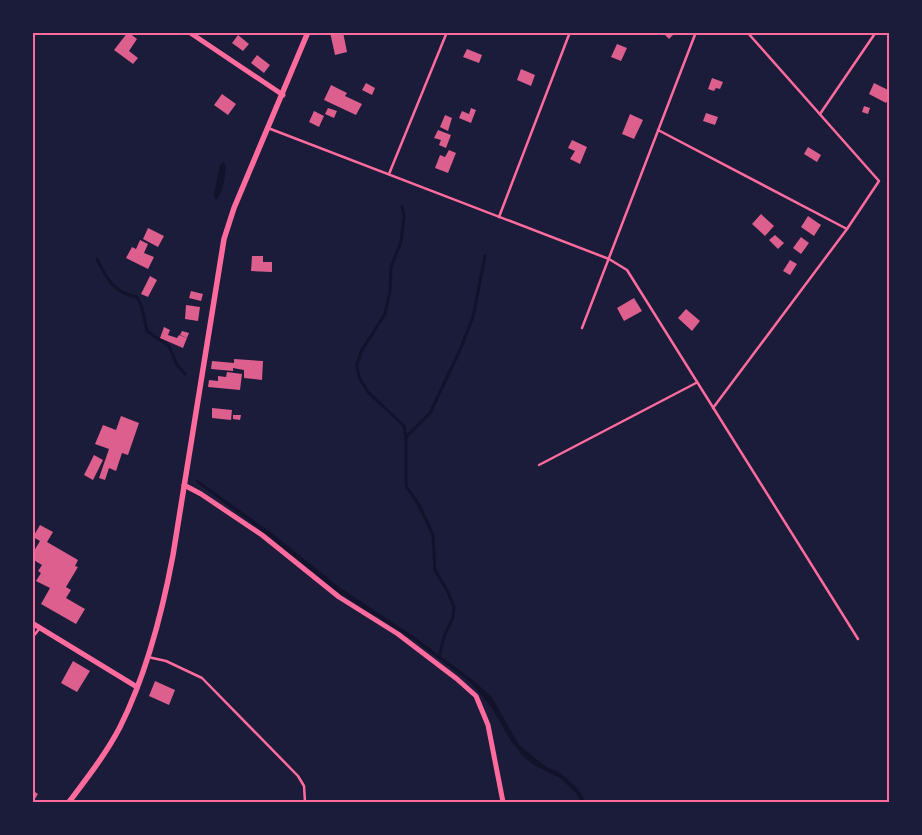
<svg xmlns="http://www.w3.org/2000/svg" width="922" height="835" viewBox="0 0 922 835" font-family="Jost,sans-serif">
<style>
.water{fill:#12122b}
.lines{fill:none;stroke-linecap:round;stroke-linejoin:round}
.stream{stroke:#12122b;stroke-width:3}
.building{fill:#dd5f8e}
.service{stroke:#ff6b9d;stroke-width:2.5}
.minor{stroke:#ff6b9d;stroke-width:5}
.tertiary{stroke:#ff6b9d;stroke-width:5.5}
.neatline{fill:none;stroke:#ff6b9d;stroke-width:2}
</style>
<rect width="100%" height="100%" fill="#1b1b3a"/>
<g class="water">
<path d="M223,162L226,166C224,178 225,190 216,200L214,195L220,165Z"/>
<path d="M196,479L273,534L339,587L416,638L470,678L491,696L519,745L546,767L557,771L565,777L578,789L586,802H581L576,793L560,778L534,765L523,756L509,738L492,708L470,682L415,641L335,590L270,537L196,482Z"/>
</g>
<g class="lines">
<g class="stream">
<path d="M402,207L404,216L401,242L391,267L390,291L385,314L362,350L357,364V368L360,379L368,392L404,426L406,437V486L419,505L433,535L435,570L448,592L454,607L453,617L444,637L439,657"/>
<path d="M97,259C106,278 114,293 137,297L142,308L147,331L169,346L177,365L185,374"/>
<path d="M406,437L430,413L460,350L473,317L485,256"/>
</g>
</g>
<g class="building">
<path d="M128,32L137,39L129,51L138,58L133,64L114,50Z"/>
<path d="M330,32H343L347,52L335,55Z"/>
<path d="M662,32H676L669,39Z"/>
<path d="M238,35L249,44L243,51L232,43Z"/>
<path d="M617,44L627,48L621,61L611,57Z"/>
<path d="M467,49L482,55L479,63L463,57Z"/>
<path d="M257,55L270,65L264,73L251,63Z"/>
<path d="M521,69L535,75L531,86L517,80Z"/>
<path d="M712,78L723,82L720,89L716,88L714,91L708,89Z"/>
<path d="M366,83L375,88L372,95L362,90Z"/>
<path d="M874,83L890,91V96L886,103L869,94Z"/>
<path d="M331,85L347,93L345,96L362,104L356,115L324,100Z"/>
<path d="M222,94L236,104L228,115L214,105Z"/>
<path d="M864,106L870,108L868,114L862,112Z"/>
<path d="M328,108L337,111L334,118L325,114Z"/>
<path d="M471,108L476,110L471,123L459,118L462,111L469,114Z"/>
<path d="M314,111L324,116L319,127L309,122Z"/>
<path d="M706,113L718,117L715,125L703,121Z"/>
<path d="M630,114L643,120L634,139L622,134Z"/>
<path d="M445,115L452,118L448,131L440,127Z"/>
<path d="M438,130L451,135L446,148L439,145L441,140L434,138Z"/>
<path d="M572,140L587,147L580,164L570,159L575,151L568,148Z"/>
<path d="M808,147L821,155L817,162L804,154Z"/>
<path d="M449,150L456,153L448,173L435,168L440,155L445,157Z"/>
<path d="M761,214L774,226L765,236L752,224Z"/>
<path d="M808,216L821,225L814,236L801,227Z"/>
<path d="M148,228L164,236L158,247L143,239Z"/>
<path d="M775,235L784,243L778,249L769,240Z"/>
<path d="M801,237L809,243L801,254L793,248Z"/>
<path d="M140,240L148,244L144,253L154,257L148,269L126,258L132,247L136,249Z"/>
<path d="M252,256H263V262H272V272L251,271Z"/>
<path d="M790,260L797,264L790,275L783,271Z"/>
<path d="M150,276L157,280L148,297L141,294Z"/>
<path d="M191,291L203,294L201,301L189,298Z"/>
<path d="M634,298L642,311L624,321L617,308Z"/>
<path d="M186,305L200,307L198,321L185,319Z"/>
<path d="M686,309L700,321L692,331L678,318Z"/>
<path d="M164,327L170,330L168,335L177,338L179,335L187,338L183,348L160,338Z"/>
<path d="M182,331L189,333L187,338L180,335Z"/>
<path d="M234,359L263,361L262,380L244,378V370L233,368V371L211,369L212,361L234,363Z"/>
<path d="M227,372L242,374L240,390L208,387L209,380L218,381V376L226,377Z"/>
<path d="M212,408L232,410L231,420L212,418Z"/>
<path d="M233,415H241L240,420L233,419Z"/>
<path d="M121,416L139,423L128,455L122,453L116,471L109,468L105,480L99,478L109,449L95,444L103,425L116,430Z"/>
<path d="M94,455L103,460L93,480L84,475Z"/>
<path d="M40,525L53,532L47,542L78,560L75,566L78,567L66,587L71,590L66,598L85,609L76,624L41,604L50,588L36,581L41,573L38,571L42,565L32,559V550L34,551L40,541L33,537Z"/>
<path d="M73,661L90,671L77,692L61,683Z"/>
<path d="M155,681L175,690L169,705L149,696Z"/>
<path d="M32,790L38,794L33,802H32Z"/>
</g>
<g class="lines">
<g class="service">
<path d="M820,114L876,32"/>
<path d="M268,128L609,259L627,270L858,639"/>
<path d="M658,130L847,229"/>
<path d="M389,174L447,32"/>
<path d="M499,217L570,32"/>
<path d="M582,328L696,32"/>
<path d="M713,408L847,229L879,181L747,32"/>
<path d="M539,465L696,383"/>
<path d="M32,638L40,628"/>
<path d="M148,657L166,661L202,678L298,776L304,786L305,802"/>
</g>
<g class="minor">
<path d="M189,32L283,95"/>
<path d="M184,485L201,494L262,535L339,597L398,634L457,679L476,696L488,725L503,802"/>
<path d="M32,623L137,687"/>
</g>
<path class="tertiary" d="M69,802C87,778 106,754 120,727C147,673 162,614 173,555L224,239L234,208L308,32"/>
</g>
<rect width="922" height="835" fill="none" stroke="#1b1b3a" stroke-width="68"/>
<rect x="34" y="34" width="854" height="767" class="neatline"/>
</svg>
